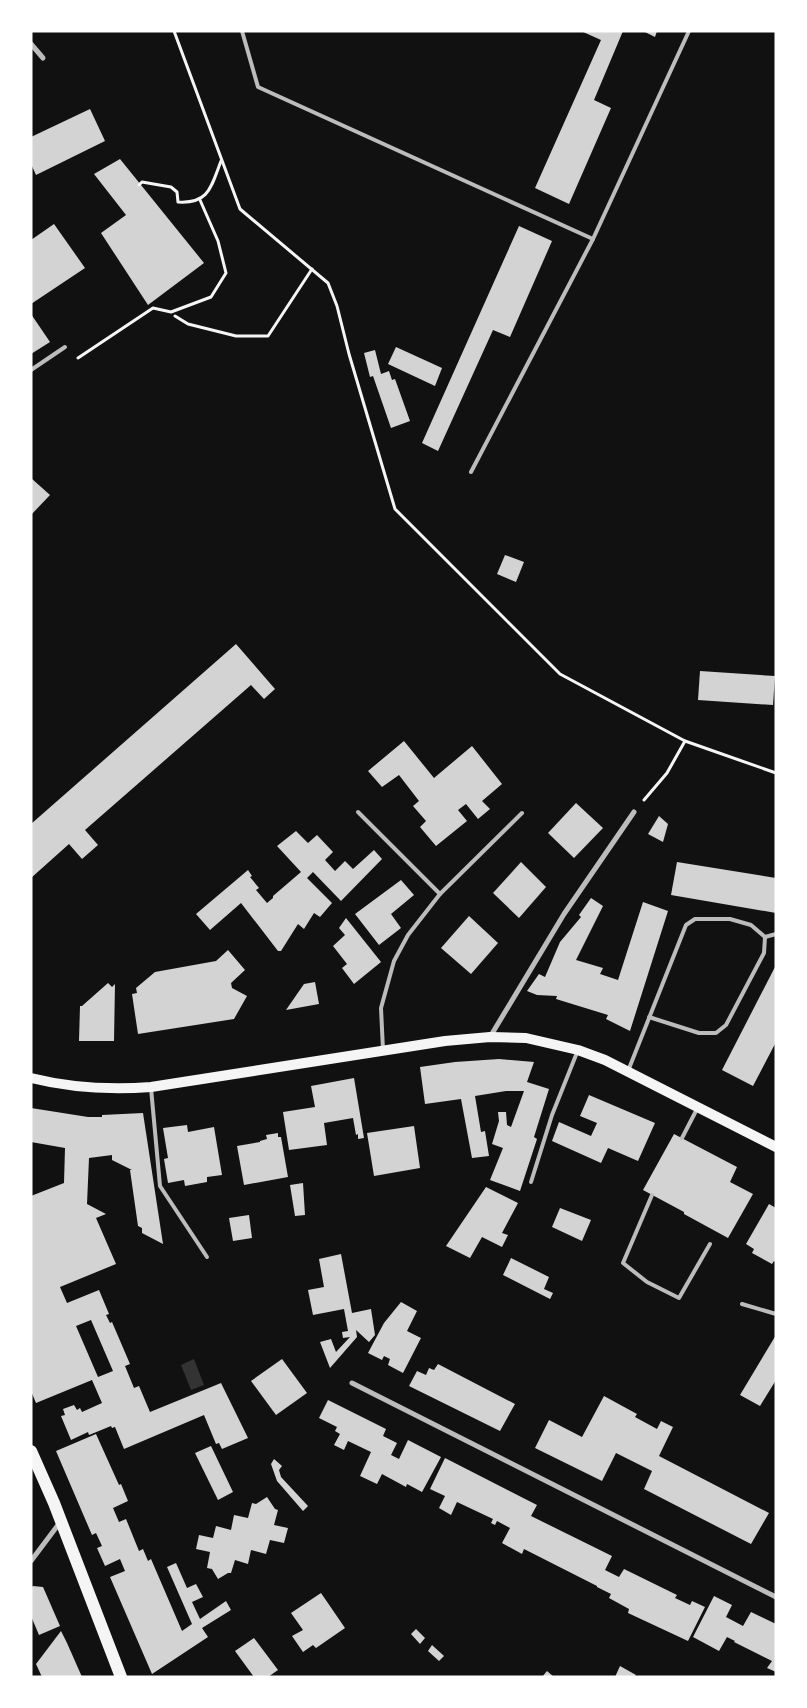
<svg xmlns="http://www.w3.org/2000/svg" width="807" height="1708" viewBox="0 0 807 1708" font-family="'Archivo Narrow',sans-serif">
<style>
.water{fill:#333}
.building{fill:#d3d3d3;fill-rule:evenodd}
.lines{fill:none;stroke-linecap:round;stroke-linejoin:round}
.path{stroke:#f5f5f5;stroke-width:3}
.service{stroke:#bcbcbc;stroke-width:4}
.minor{stroke:#bcbcbc;stroke-width:5}
.secondary{stroke:#f5f5f5;stroke-width:10}
.primary{stroke:#f5f5f5;stroke-width:12}
</style>
<rect width="100%" height="100%" fill="#111"/>
<path class="water" d="M194,1359L204,1385L191,1390L181,1365Z"/>
<g class="building">
<path d="M581,31H623L594,100L611,108L569,204L535,188L601,40Z"/>
<path d="M643,31H657L655,37Z"/>
<path d="M90,109L105,141L36,175L31,164V137Z"/>
<path d="M120,159L204,263L148,305L101,233L126,215L94,174Z"/>
<path d="M54,224L85,268L31,304V240Z"/>
<path d="M519,226L552,241L510,337L493,330L438,451L422,443Z"/>
<path d="M31,314L50,342L31,354Z"/>
<path d="M396,347L442,368L435,386L388,364Z"/>
<path d="M375,350L381,374L389,371L392,380L395,379L410,421L391,428L373,376L370,377L364,353Z"/>
<path d="M31,478L50,495L31,515Z"/>
<path d="M505,555L524,562L516,582L497,574Z"/>
<path d="M236,644L275,689L264,699L251,685L85,830L98,845L82,859L69,844L31,878V824Z"/>
<path d="M700,671L775,676L773,705L698,700Z"/>
<path d="M404,741L434,778L472,746L502,784L482,801L490,809L478,819L466,804L458,810L467,821L436,846L420,827L426,821L413,806L419,801L399,775L382,787L368,771Z"/>
<path d="M576,803L603,828L574,858L548,833Z"/>
<path d="M659,816L668,824L663,842L648,834Z"/>
<path d="M296,831L308,843L317,835L333,852L325,860L335,871L345,861L353,869L374,850L382,859L341,901L313,872L307,878L332,903L320,917L314,913L304,929L298,924L281,951H278L241,903L210,930L196,914L248,870L252,876L250,877L259,888L256,890L267,903L273,898V896L301,872L277,846Z"/>
<path d="M521,862L546,887L519,918L493,893Z"/>
<path d="M677,862L776,878V913L671,895Z"/>
<path d="M401,880L414,895L391,914L401,928L379,945L355,914Z"/>
<path d="M591,898L603,906L576,960L603,968L600,974L618,980L643,902L668,911L630,1031L606,1019L608,1015L556,999L557,996L537,995L527,991L539,974L545,977L560,942L581,917L579,915Z"/>
<path d="M469,916L498,943L471,974L441,948Z"/>
<path d="M346,918L381,962L354,984L342,968L347,964L333,946L345,935L339,928Z"/>
<path d="M228,950L245,970L231,983L232,988L247,996L234,1019L138,1034L132,994L137,993L136,988L155,972L216,961Z"/>
<path d="M776,965V1042L753,1086L722,1070Z"/>
<path d="M315,982L319,1004L286,1010L304,984Z"/>
<path d="M108,983L112,987L115,984L114,1041H79L80,1006H82Z"/>
<path d="M499,1059L534,1062L527,1082L549,1089L534,1137L537,1139L520,1191L490,1180L503,1148L492,1144L499,1121L498,1112H506L507,1125L511,1127L524,1091H506L475,1096L481,1132L485,1131L489,1156L472,1158L461,1099L425,1104L420,1067L455,1062Z"/>
<path d="M354,1078L364,1138L358,1139V1134L356,1135L353,1118L324,1123L327,1145L289,1150L283,1112L315,1107L311,1086Z"/>
<path d="M589,1095L655,1123L638,1161L608,1148L601,1163L552,1141L559,1122L591,1136L597,1123L580,1116Z"/>
<path d="M31,1108L88,1117H102V1115L143,1113L163,1244L142,1233V1228L138,1226L130,1170H132L112,1160V1155L89,1158L87,1204L106,1214L96,1218L116,1264L60,1287L67,1303L99,1290L109,1314L106,1315L110,1323L112,1322L130,1364L125,1366L134,1388L139,1386L150,1412L221,1383L248,1438L222,1449L219,1443L216,1444L204,1415L124,1449L115,1427L112,1428L111,1426L89,1435L88,1432L71,1440L61,1416L65,1415L63,1409L74,1405L77,1410L80,1408L82,1412L102,1403L92,1380L36,1403L31,1391V1196L64,1183L65,1148L31,1142ZM91,1320L113,1371L98,1377L76,1326Z"/>
<path d="M187,1125L188,1132L214,1127L222,1175L207,1177V1182L185,1186L184,1180L168,1183L164,1159L168,1158L163,1128Z"/>
<path d="M414,1126L420,1168L374,1176L367,1133Z"/>
<path d="M278,1133V1137H281L288,1177L244,1185L237,1146L260,1142V1141L267,1139L266,1135Z"/>
<path d="M674,1134L737,1167L730,1182L753,1194L728,1238L684,1214V1212L643,1190Z"/>
<path d="M303,1183L305,1215L295,1216L290,1185Z"/>
<path d="M486,1187L518,1203L502,1233L508,1235L502,1247L482,1237L470,1258L446,1246Z"/>
<path d="M769,1204L776,1208V1262L774,1261L772,1264L752,1253L754,1249L746,1244Z"/>
<path d="M560,1208L591,1220L582,1241L552,1227Z"/>
<path d="M249,1215L252,1238L233,1241L229,1218Z"/>
<path d="M341,1254L352,1313L371,1309L375,1335L369,1342L356,1330L357,1337L330,1368L320,1342L331,1339L336,1352L350,1337L343,1338L342,1332L348,1331L344,1309L313,1315L308,1290L324,1287L319,1259Z"/>
<path d="M511,1258L549,1277L544,1289L553,1293L550,1299L503,1275Z"/>
<path d="M401,1302L417,1311L407,1331L421,1338L403,1373L388,1365L390,1359L384,1356L382,1360L368,1353L384,1323Z"/>
<path d="M776,1335V1380L760,1406L740,1395Z"/>
<path d="M282,1359L307,1393L276,1415L251,1381Z"/>
<path d="M438,1364L515,1404L500,1431L409,1386L417,1371L426,1375L429,1368L434,1370Z"/>
<path d="M604,1396L637,1414L635,1417L657,1429L661,1421L673,1427L659,1456L769,1513L751,1544L644,1489L652,1471L616,1453L602,1481L535,1448L549,1420L582,1437Z"/>
<path d="M328,1400L386,1429L383,1436L397,1443L391,1455L399,1459L408,1440L441,1457L422,1492L407,1484L406,1487L382,1474L377,1484L360,1476L371,1452L348,1441L344,1450L334,1445L340,1434L335,1431L337,1427L319,1418Z"/>
<path d="M96,1434L119,1485L121,1484L128,1501L113,1508L119,1522L126,1519L139,1551L143,1549L148,1561L151,1559L182,1631L192,1624L167,1567L176,1563L187,1588L196,1584L203,1597L192,1602L200,1619L226,1601L231,1610L202,1628L208,1637L152,1674L110,1577L125,1571L120,1559L105,1566L97,1548L102,1546L96,1533L92,1535L56,1451Z"/>
<path d="M211,1446L233,1492L218,1500L195,1453Z"/>
<path d="M445,1458L537,1505L531,1516L612,1556L605,1570L619,1577L624,1569L677,1595L675,1598L690,1605L692,1601L705,1607L688,1641L628,1613L629,1609L609,1598L611,1594L597,1587V1586L524,1549L522,1554L502,1543L510,1528L497,1521L495,1525L491,1523L493,1519L457,1502L451,1515L439,1508L445,1496L430,1489Z"/>
<path d="M274,1459L282,1466L279,1470L281,1477L308,1506L303,1511L277,1481L271,1464Z"/>
<path d="M267,1497L275,1509L278,1510L274,1525L288,1528L284,1543L270,1540L266,1554L251,1550L248,1564L235,1560L231,1573H228L218,1579L212,1569L207,1568L210,1552L196,1549L199,1535L213,1538L216,1526L231,1530L234,1515L248,1518L252,1503L256,1504Z"/>
<path d="M33,1586L43,1587L60,1626L39,1635L31,1616V1588Z"/>
<path d="M321,1593L345,1628L316,1648L313,1645L303,1652L292,1636L303,1630L291,1613Z"/>
<path d="M714,1596L732,1605L726,1617L743,1626L751,1612L776,1624V1672L767,1668L772,1661L734,1642L735,1641L727,1637L719,1651L693,1637Z"/>
<path d="M416,1629L425,1638L420,1644L411,1634Z"/>
<path d="M61,1631L67,1643L82,1677H42L36,1664Z"/>
<path d="M254,1638L278,1670L268,1677H254L235,1651Z"/>
<path d="M432,1645L444,1656L439,1661L428,1651Z"/>
<path d="M620,1666L636,1675L634,1677H615Z"/>
<path d="M547,1671L554,1677H542Z"/>
</g>
<g class="lines">
<g class="path">
<path d="M174,31L240,209L328,283L337,306L349,354L395,509L560,674L685,741L776,773"/>
<path d="M139,185L142,182L171,187L177,192L178,202C209,204 211,187 221,161"/>
<path d="M175,316L188,324L236,336H268L312,269"/>
<path d="M78,358L153,308L171,312L211,297L226,273L218,241L200,200"/>
<path d="M644,800L667,773L685,741"/>
</g>
<g class="service">
<path d="M242,31L258,87L593,239L689,31"/>
<path d="M31,370L65,347"/>
<path d="M471,472L593,239"/>
<path d="M358,812L440,894"/>
<path d="M765,937L776,934"/>
<path d="M383,1050L381,1008L394,961L408,935L440,894L522,813"/>
<path d="M628,1071L686,925L695,919H730L751,925L765,937L764,953L726,1025L716,1033H699L649,1017"/>
<path d="M151,1088L160,1186L207,1257"/>
<path d="M682,1138L698,1107"/>
<path d="M531,1182L552,1115L578,1050"/>
<path d="M652,1195L623,1263L647,1282L679,1298L710,1244"/>
<path d="M742,1304L776,1314"/>
</g>
<g class="minor">
<path d="M31,44L43,58"/>
<path d="M490,1037L564,914L634,812"/>
<path d="M352,1383L776,1597"/>
<path d="M31,1561L61,1521"/>
</g>
<path class="secondary" d="M31,1078C71,1088 110,1090 151,1087L445,1041L490,1037L526,1038L578,1050L605,1060L776,1147"/>
<path class="primary" d="M31,1451L54,1503L121,1677"/>
</g>
<rect width="807" height="1708" fill="none" stroke="#ffffff" stroke-width="65"/>
</svg>
